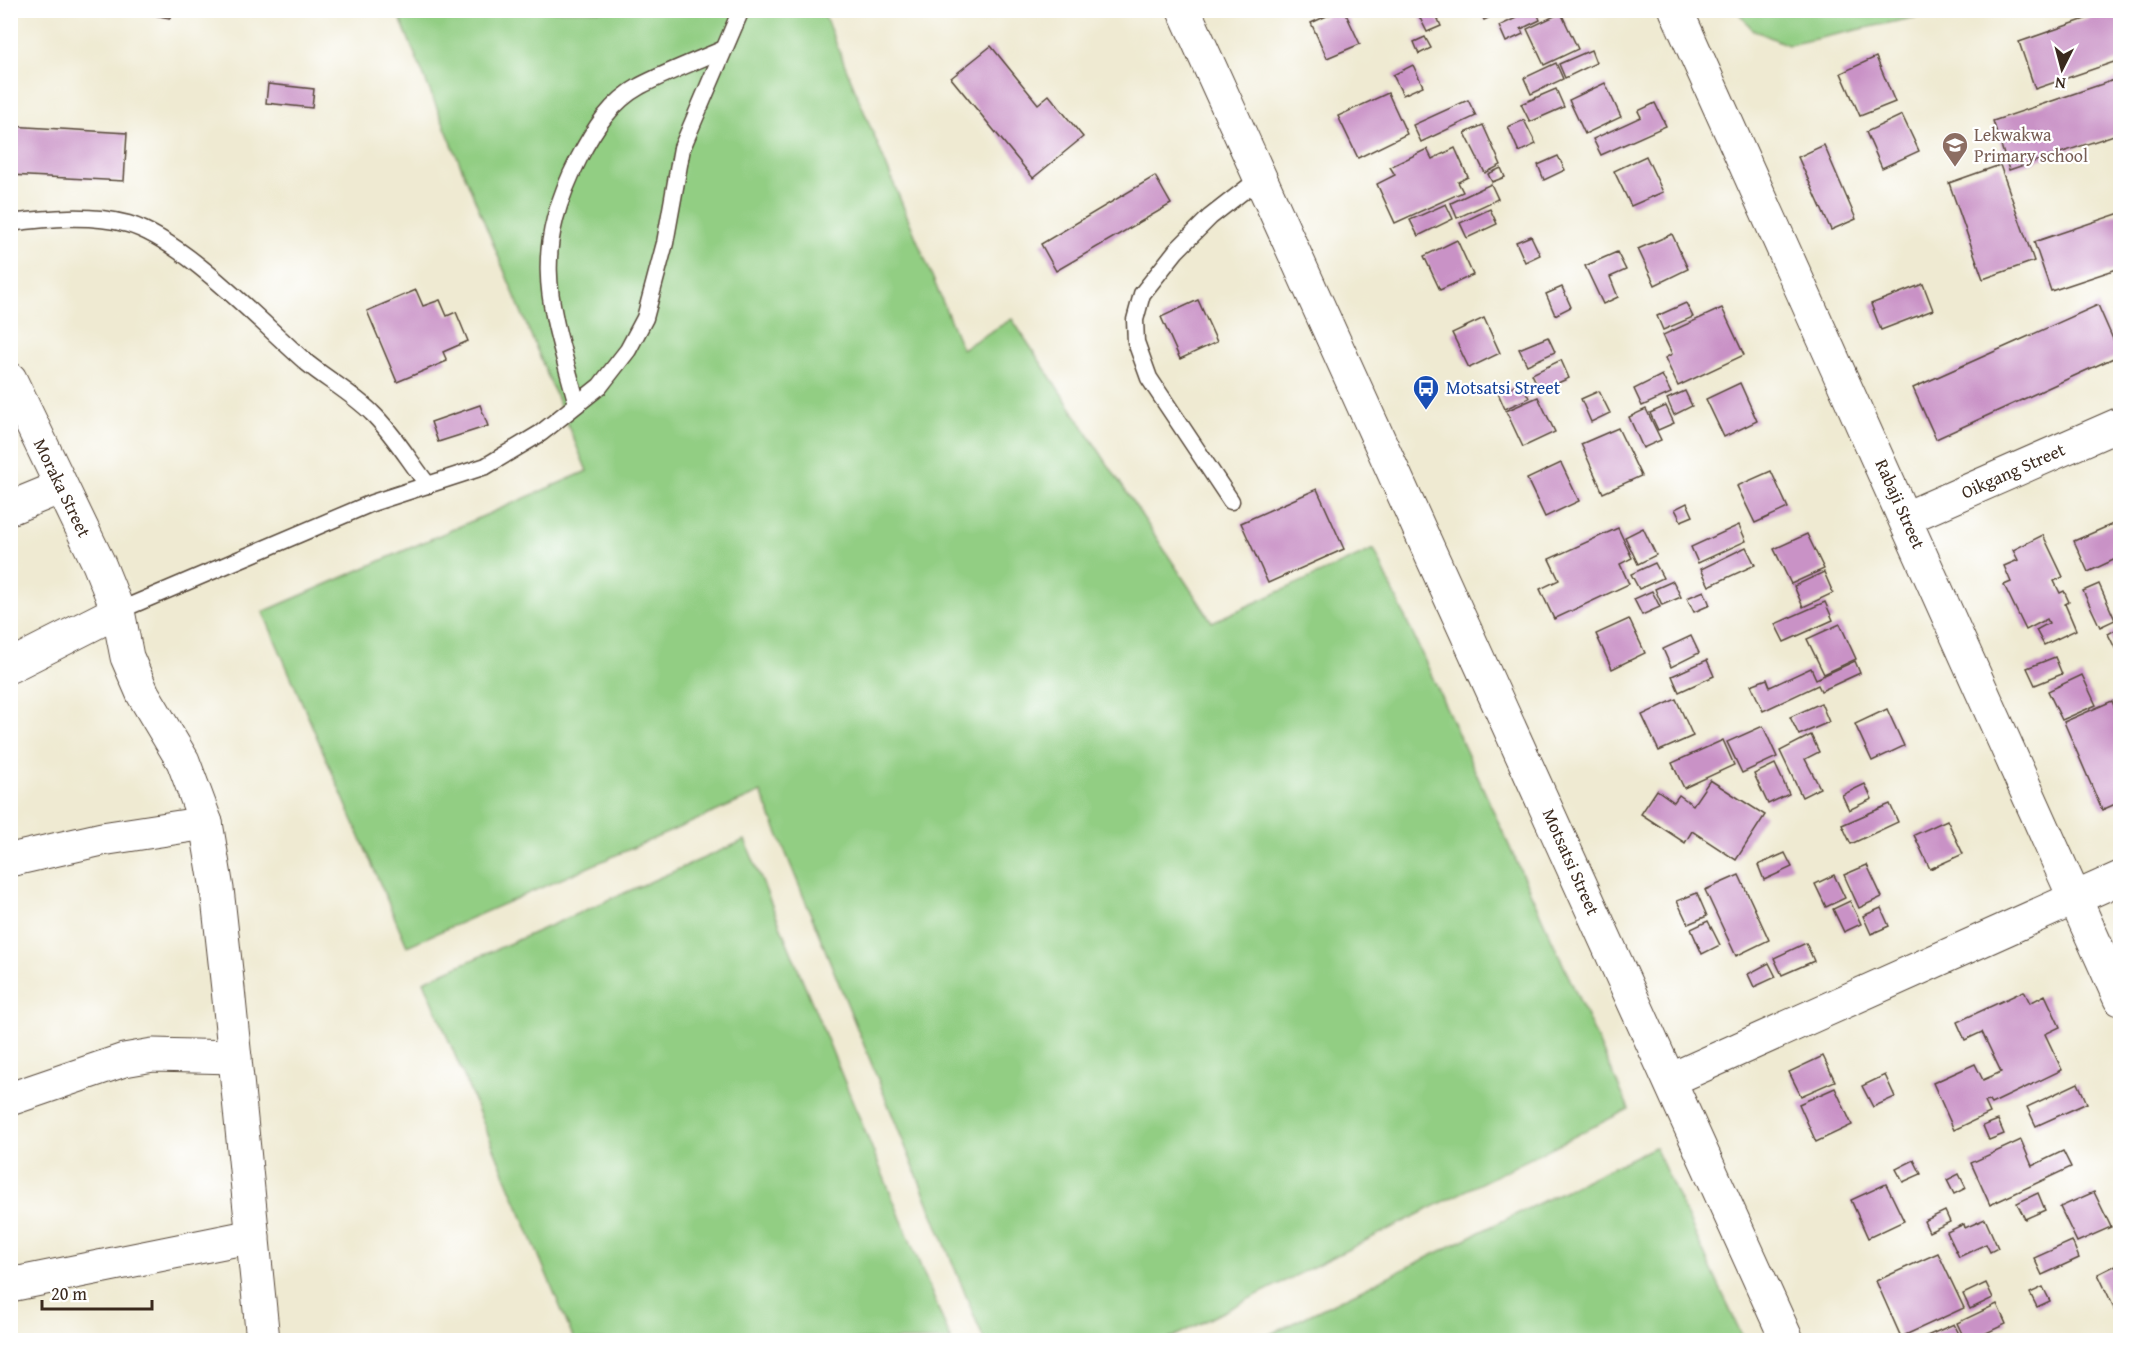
<svg xmlns="http://www.w3.org/2000/svg" width="2131" height="1351" viewBox="0 0 2131 1351" font-family="'Gentium Book Plus',serif">
<style>
.green{fill:#92ce83;stroke:#667c50;stroke-width:1.5}
.building{fill:#c992c6}
.lines{fill:none;stroke-linecap:round;stroke-linejoin:round}
.service-casing{stroke:#564739;stroke-width:19}
.minor-casing{stroke:#564739;stroke-width:35}
.service{stroke:#fff;stroke-width:16}
.minor{stroke:#fff;stroke-width:33}
.labels{text-anchor:middle;stroke-width:4.5;stroke-linejoin:round;paint-order:stroke}
.education-label{font-size:18px;fill:#785e54;stroke:#fff;text-anchor:start}
.transit-label{font-size:18px;fill:#164399;stroke:#fff;text-anchor:start}
.street-label{font-size:18px;fill:#3b2a1e;stroke:#fff}
</style>
<rect width="100%" height="100%" fill="#fff"/>
<filter id="ink" filterUnits="userSpaceOnUse"><feTurbulence type="fractalNoise" baseFrequency=".0167" numOctaves="2"/><feDisplacementMap in="SourceGraphic" scale="12" xChannelSelector="R" yChannelSelector="G"/><feConvolveMatrix kernelMatrix="1 2 1 2 8 2 1 2 1" color-interpolation-filters="sRGB"/></filter>
<filter id="wash" filterUnits="userSpaceOnUse"><feTurbulence type="fractalNoise" baseFrequency=".008" numOctaves="4" result="noise"/><feDisplacementMap in="SourceGraphic" scale="24" xChannelSelector="R" yChannelSelector="G"/><feGaussianBlur stdDeviation="1.35" result="paint"/><feColorMatrix in="noise" values="0 0 0 0 0 0 0 0 0 0 0 0 0 0 0 0 0 1.4 0 .05"/><feComposite in="paint" operator="in"/></filter>
<g filter="url(#wash)">
<rect width="100%" height="100%" fill="#efead2"/>
<g class="green">
<path d="M397,11H826L823,12L962,349L1012,319L1212,622L1374,549L1629,1109L1167,1340H984L761,792L407,946L263,612L587,471Z"/>
<path d="M1737,11H1944L1788,45L1753,30Z"/>
<path d="M745,840L951,1340H574L424,981Z"/>
<path d="M1655,1147L1744,1340H1258L1654,1147Z"/>
</g>
<g id="blocks">
<g class="building">
<path d="M129,10H171L170,18Z"/>
<path d="M1340,10H1344L1360,44L1327,58L1311,23Z"/>
<path d="M1425,10H1434L1441,26L1427,32L1418,14Z"/>
<path d="M1479,10H1505L1484,20Z"/>
<path d="M1518,10H1536L1540,20L1521,29L1523,34L1506,42L1499,26L1516,18L1514,13Z"/>
<path d="M2111,10H2120V60L2035,89L2019,42Z"/>
<path d="M1561,13L1578,49L1544,65L1527,29Z"/>
<path d="M1425,37L1431,48L1419,54L1414,42Z"/>
<path d="M991,46L1038,104L1049,95L1083,137L1033,178L951,78Z"/>
<path d="M1591,50L1596,63L1565,78L1559,64Z"/>
<path d="M1876,57L1895,102L1860,116L1841,73Z"/>
<path d="M1556,63L1563,79L1531,94L1524,78Z"/>
<path d="M1413,65L1423,86L1403,95L1393,75Z"/>
<path d="M2120,78V133L2009,170L1993,121Z"/>
<path d="M1605,83L1621,117L1585,134L1569,100Z"/>
<path d="M268,84L314,89L312,108L266,103Z"/>
<path d="M1556,89L1564,107L1530,122L1521,104Z"/>
<path d="M1388,93L1407,134L1358,158L1338,116Z"/>
<path d="M1468,100L1476,116L1421,142L1413,125Z"/>
<path d="M1655,103L1666,126L1601,155L1593,139L1641,117L1638,111Z"/>
<path d="M1902,115L1919,151L1882,168L1866,132Z"/>
<path d="M1524,120L1536,144L1519,152L1508,127Z"/>
<path d="M1483,125L1501,165L1485,173L1465,133Z"/>
<path d="M10,126L127,133L124,181L10,175Z"/>
<path d="M1824,145L1856,219L1831,230L1798,157Z"/>
<path d="M1455,148L1468,177L1458,182L1463,192L1395,223L1377,184L1395,175L1390,167L1427,149L1432,159Z"/>
<path d="M1558,156L1565,170L1544,180L1538,165Z"/>
<path d="M1646,156L1663,192L1631,206L1614,171Z"/>
<path d="M2000,165L2034,261L1983,279L1949,183Z"/>
<path d="M1501,168L1505,177L1492,182L1488,174Z"/>
<path d="M1155,176L1171,204L1056,271L1041,244Z"/>
<path d="M1491,184L1498,199L1457,218L1451,203Z"/>
<path d="M1446,204L1453,219L1418,236L1410,220Z"/>
<path d="M1490,209L1497,224L1467,238L1460,223Z"/>
<path d="M2120,213V268L2051,291L2034,242Z"/>
<path d="M1672,234L1688,269L1655,285L1638,249Z"/>
<path d="M1531,236L1540,255L1525,262L1516,242Z"/>
<path d="M1457,240L1473,275L1440,290L1424,256Z"/>
<path d="M1617,252L1626,270L1610,277L1618,297L1603,304L1585,266Z"/>
<path d="M1923,284L1933,310L1881,330L1871,304Z"/>
<path d="M1562,287L1571,307L1555,315L1546,294Z"/>
<path d="M416,290L423,306L440,300L447,316L456,312L468,341L443,352L447,361L397,382L367,311Z"/>
<path d="M1198,300L1217,342L1180,359L1161,317Z"/>
<path d="M1686,303L1693,317L1663,330L1657,316Z"/>
<path d="M2098,305L2120,355L1936,439L1913,388Z"/>
<path d="M1722,308L1744,355L1678,386L1665,358L1672,354L1663,335Z"/>
<path d="M1484,318L1500,353L1469,368L1452,333Z"/>
<path d="M1548,337L1555,352L1527,365L1519,349Z"/>
<path d="M1561,360L1569,378L1540,391L1532,374Z"/>
<path d="M1662,375L1671,393L1642,406L1634,389Z"/>
<path d="M1521,382L1529,398L1505,409L1498,393Z"/>
<path d="M1740,383L1757,421L1724,437L1706,399Z"/>
<path d="M1599,391L1610,413L1591,422L1581,399Z"/>
<path d="M1685,391L1692,406L1674,415L1667,399Z"/>
<path d="M1538,397L1555,432L1523,447L1506,411Z"/>
<path d="M480,405L488,426L438,442L431,422Z"/>
<path d="M1666,406L1674,423L1658,430L1650,413Z"/>
<path d="M1646,409L1661,440L1643,448L1629,417Z"/>
<path d="M1618,428L1641,476L1603,493L1581,444Z"/>
<path d="M1561,463L1579,501L1545,517L1527,479Z"/>
<path d="M1771,471L1788,508L1755,523L1737,486Z"/>
<path d="M1317,489L1344,549L1268,583L1241,523Z"/>
<path d="M1687,503L1693,516L1681,521L1675,509Z"/>
<path d="M2113,524L2120,541V557L2088,572L2074,541Z"/>
<path d="M1739,525L1746,541L1698,563L1691,547Z"/>
<path d="M1618,528L1632,558L1620,564L1629,584L1554,619L1540,589L1559,580L1549,559Z"/>
<path d="M1643,528L1656,555L1638,564L1625,537Z"/>
<path d="M1807,534L1824,569L1791,584L1774,549Z"/>
<path d="M2043,535L2063,577L2054,581L2060,593L2064,591L2069,602L2065,604L2076,630L2044,645L2036,630L2049,623L2047,619L2026,630L2004,585L2011,582L2004,566L2018,560L2013,550Z"/>
<path d="M1746,547L1755,565L1709,586L1701,569Z"/>
<path d="M1655,563L1663,578L1639,589L1631,574Z"/>
<path d="M1824,572L1833,593L1803,607L1794,586Z"/>
<path d="M1673,581L1681,597L1662,605L1655,589Z"/>
<path d="M2099,584L2115,620L2100,627L2083,591Z"/>
<path d="M1652,591L1660,607L1642,615L1634,599Z"/>
<path d="M1704,591L1710,605L1694,612L1687,598Z"/>
<path d="M1825,602L1833,620L1784,642L1775,624Z"/>
<path d="M1629,619L1645,653L1612,669L1596,634Z"/>
<path d="M1840,624L1856,659L1824,674L1807,639Z"/>
<path d="M2120,627V646L2115,648L2108,634Z"/>
<path d="M1691,636L1699,653L1671,667L1663,649Z"/>
<path d="M2055,657L2062,674L2035,685L2027,668Z"/>
<path d="M1707,660L1714,676L1679,692L1672,676Z"/>
<path d="M1855,661L1860,673L1821,691L1818,685L1763,711L1751,685L1767,679L1770,687L1811,668L1816,679Z"/>
<path d="M2082,675L2096,705L2062,720L2048,691Z"/>
<path d="M1676,699L1693,736L1659,751L1642,715Z"/>
<path d="M2112,701L2120,721V802L2102,810L2064,722Z"/>
<path d="M1821,703L1829,722L1799,735L1790,717Z"/>
<path d="M1887,709L1904,746L1872,761L1855,724Z"/>
<path d="M1763,726L1777,757L1742,773L1727,742Z"/>
<path d="M1811,735L1819,752L1805,759L1820,788L1802,797L1780,751Z"/>
<path d="M1723,740L1734,765L1684,788L1672,763Z"/>
<path d="M1775,764L1789,794L1768,804L1754,774Z"/>
<path d="M1710,780L1765,815L1736,860L1692,831L1685,843L1641,814L1657,790L1674,802L1679,795L1693,805Z"/>
<path d="M1865,784L1872,799L1849,810L1842,795Z"/>
<path d="M1890,804L1898,822L1851,844L1842,825Z"/>
<path d="M1947,820L1963,854L1930,869L1914,835Z"/>
<path d="M1785,853L1792,867L1764,880L1758,865Z"/>
<path d="M1867,865L1882,897L1859,908L1844,875Z"/>
<path d="M1739,875L1769,940L1736,956L1705,890Z"/>
<path d="M1834,875L1845,898L1826,907L1815,884Z"/>
<path d="M1697,893L1707,916L1688,924L1677,901Z"/>
<path d="M1850,901L1861,924L1844,932L1833,909Z"/>
<path d="M1881,908L1889,926L1871,934L1863,916Z"/>
<path d="M1708,921L1720,945L1702,954L1691,929Z"/>
<path d="M1806,943L1814,961L1782,975L1774,958Z"/>
<path d="M1769,963L1776,977L1754,987L1748,974Z"/>
<path d="M2024,991L2030,1003L2045,995L2060,1027L2045,1034L2062,1070L1991,1104L1989,1101L1985,1102L1990,1113L1954,1130L1933,1083L1975,1064L1983,1080L2001,1072L1982,1032L1965,1040L1957,1022Z"/>
<path d="M1823,1056L1835,1081L1801,1096L1789,1072Z"/>
<path d="M1885,1075L1895,1097L1873,1107L1862,1086Z"/>
<path d="M2078,1083L2087,1103L2036,1126L2027,1107Z"/>
<path d="M1835,1088L1852,1125L1816,1142L1799,1104Z"/>
<path d="M1998,1120L2004,1134L1989,1140L1983,1126Z"/>
<path d="M2021,1140L2032,1166L2063,1151L2071,1167L1990,1205L1971,1163Z"/>
<path d="M1914,1160L1921,1174L1903,1182L1896,1169Z"/>
<path d="M1959,1174L1966,1188L1954,1194L1947,1180Z"/>
<path d="M1886,1184L1904,1221L1868,1238L1851,1200Z"/>
<path d="M2094,1192L2111,1227L2077,1242L2060,1207Z"/>
<path d="M2038,1193L2045,1210L2025,1219L2017,1203Z"/>
<path d="M1945,1211L1950,1222L1929,1232L1924,1221Z"/>
<path d="M1985,1219L1998,1248L1990,1252L1986,1244L1959,1257L1947,1232L1964,1224L1965,1228Z"/>
<path d="M2072,1241L2079,1258L2042,1275L2034,1258Z"/>
<path d="M1938,1253L1964,1308L1901,1337L1876,1281Z"/>
<path d="M2120,1263V1312L2117,1314L2098,1274Z"/>
<path d="M1986,1283L1993,1298L1970,1309L1963,1294Z"/>
<path d="M2043,1287L2050,1301L2037,1307L2030,1293Z"/>
<path d="M1997,1304L2006,1324L1971,1340H1965L1957,1323Z"/>
<path d="M1954,1324L1962,1340H1918Z"/>
</g>
</g>
</g>
<g filter="url(#ink)">
<use href="#blocks" fill-opacity="0" stroke="#564739" stroke-width="1.5"/>
<g class="lines">
<g class="service-casing">
<g id="service">
<path d="M10,223C49,218 90,214 128,224C184,240 261,323 307,363C328,380 353,394 372,413C393,433 410,462 428,485"/>
<path d="M577,404C550,304 529,256 579,158C594,129 611,102 640,86C667,72 696,61 724,49"/>
<path d="M1231,501L1149,378L1136,342L1135,320L1142,294L1176,251L1210,217L1260,178"/>
<path d="M118,611L372,503L486,466L541,433L600,386L628,350L645,318L665,243L682,148L741,10"/>
</g>
</g>
<g class="minor-casing">
<g id="minor">
<path d="M1184,10L1787,1340"/>
<path d="M1676,10L2120,999"/>
<path d="M10,379L99,564L118,611L127,657L143,694L183,761L206,823L217,889L228,989L263,1340"/>
<path d="M10,508L61,487"/>
<path d="M1906,518L2120,424"/>
<path d="M10,666L118,611"/>
<path d="M10,860L102,839L206,823"/>
<path d="M1670,1080L2120,878"/>
<path d="M10,1099L124,1060L153,1055L235,1057"/>
<path d="M10,1285L253,1236"/>
</g>
</g>
<use href="#service" class="service"/>
<use href="#minor" class="minor"/>
</g>
</g>
<defs>
<g id="school-pin" transform="scale(1.35)"><path d="M0 17L-7.5 6A9.5 9.5 0 1 1 7.5 6Z" fill="#8d6e63" stroke="#fff"/><path d="M0-5L7-2L0 1L-7-2ZM-4 1L0 2.5L4 1V4Q0 6-4 4Z" fill="#fff"/></g>
<g id="bus-pin" transform="scale(1.35)"><path d="M0 17L-7.5 6A9.5 9.5 0 1 1 7.5 6Z" fill="#1a4fb4" stroke="#fff"/><path d="M-5-6H5V4H4V6H2V4H-2V6H-4V4H-5ZM-3.5-4V0h7V-4ZM-3.5 1.2v1.5H-2V1.2ZM2 1.2v1.5H3.5V1.2Z" fill="#fff"/></g>
</defs>
<g fill-rule="evenodd">
<use href="#school-pin" x="1955" y="145"/>
<use href="#bus-pin" x="1426" y="388"/>
</g>
<g class="labels">
<g class="education-label">
<text x="1974" y="141">Lekwakwa<tspan x="1974" dy="21">Primary school</tspan></text>
</g>
<g class="transit-label">
<text x="1446" y="394">Motsatsi Street</text>
</g>
<g class="street-label">
<text transform="translate(2013 471) rotate(-24)" y="6">Oikgang Street</text>
<text transform="translate(62 488) rotate(64)" y="6">Moraka Street</text>
<text transform="translate(1900 504) rotate(66)" y="6">Rabaji Street</text>
<text transform="translate(1571 862) rotate(66)" y="6">Motsatsi Street</text>
</g>
</g>
<rect width="2131" height="1351" fill="none" stroke="#fff" stroke-width="36"/>
<g transform="translate(2062 69) rotate(186)" stroke="#ffffff" stroke-width="4.5" paint-order="stroke">
<path d="M0-4.5L10 22L0 15L-10 22Z" fill="#3b2a1e"/>
<text y="-9" font-size="16" font-weight="bold" text-anchor="middle" fill="#3b2a1e">N</text>
</g>
<path d="M42 1300v9h110v-9" fill="none" stroke="#3b2a1e" stroke-width="3"/>
<text x="51" y="1300" font-size="18" fill="#3b2a1e" stroke="#ffffff" stroke-width="4.5" paint-order="stroke">20 m</text>
</svg>
